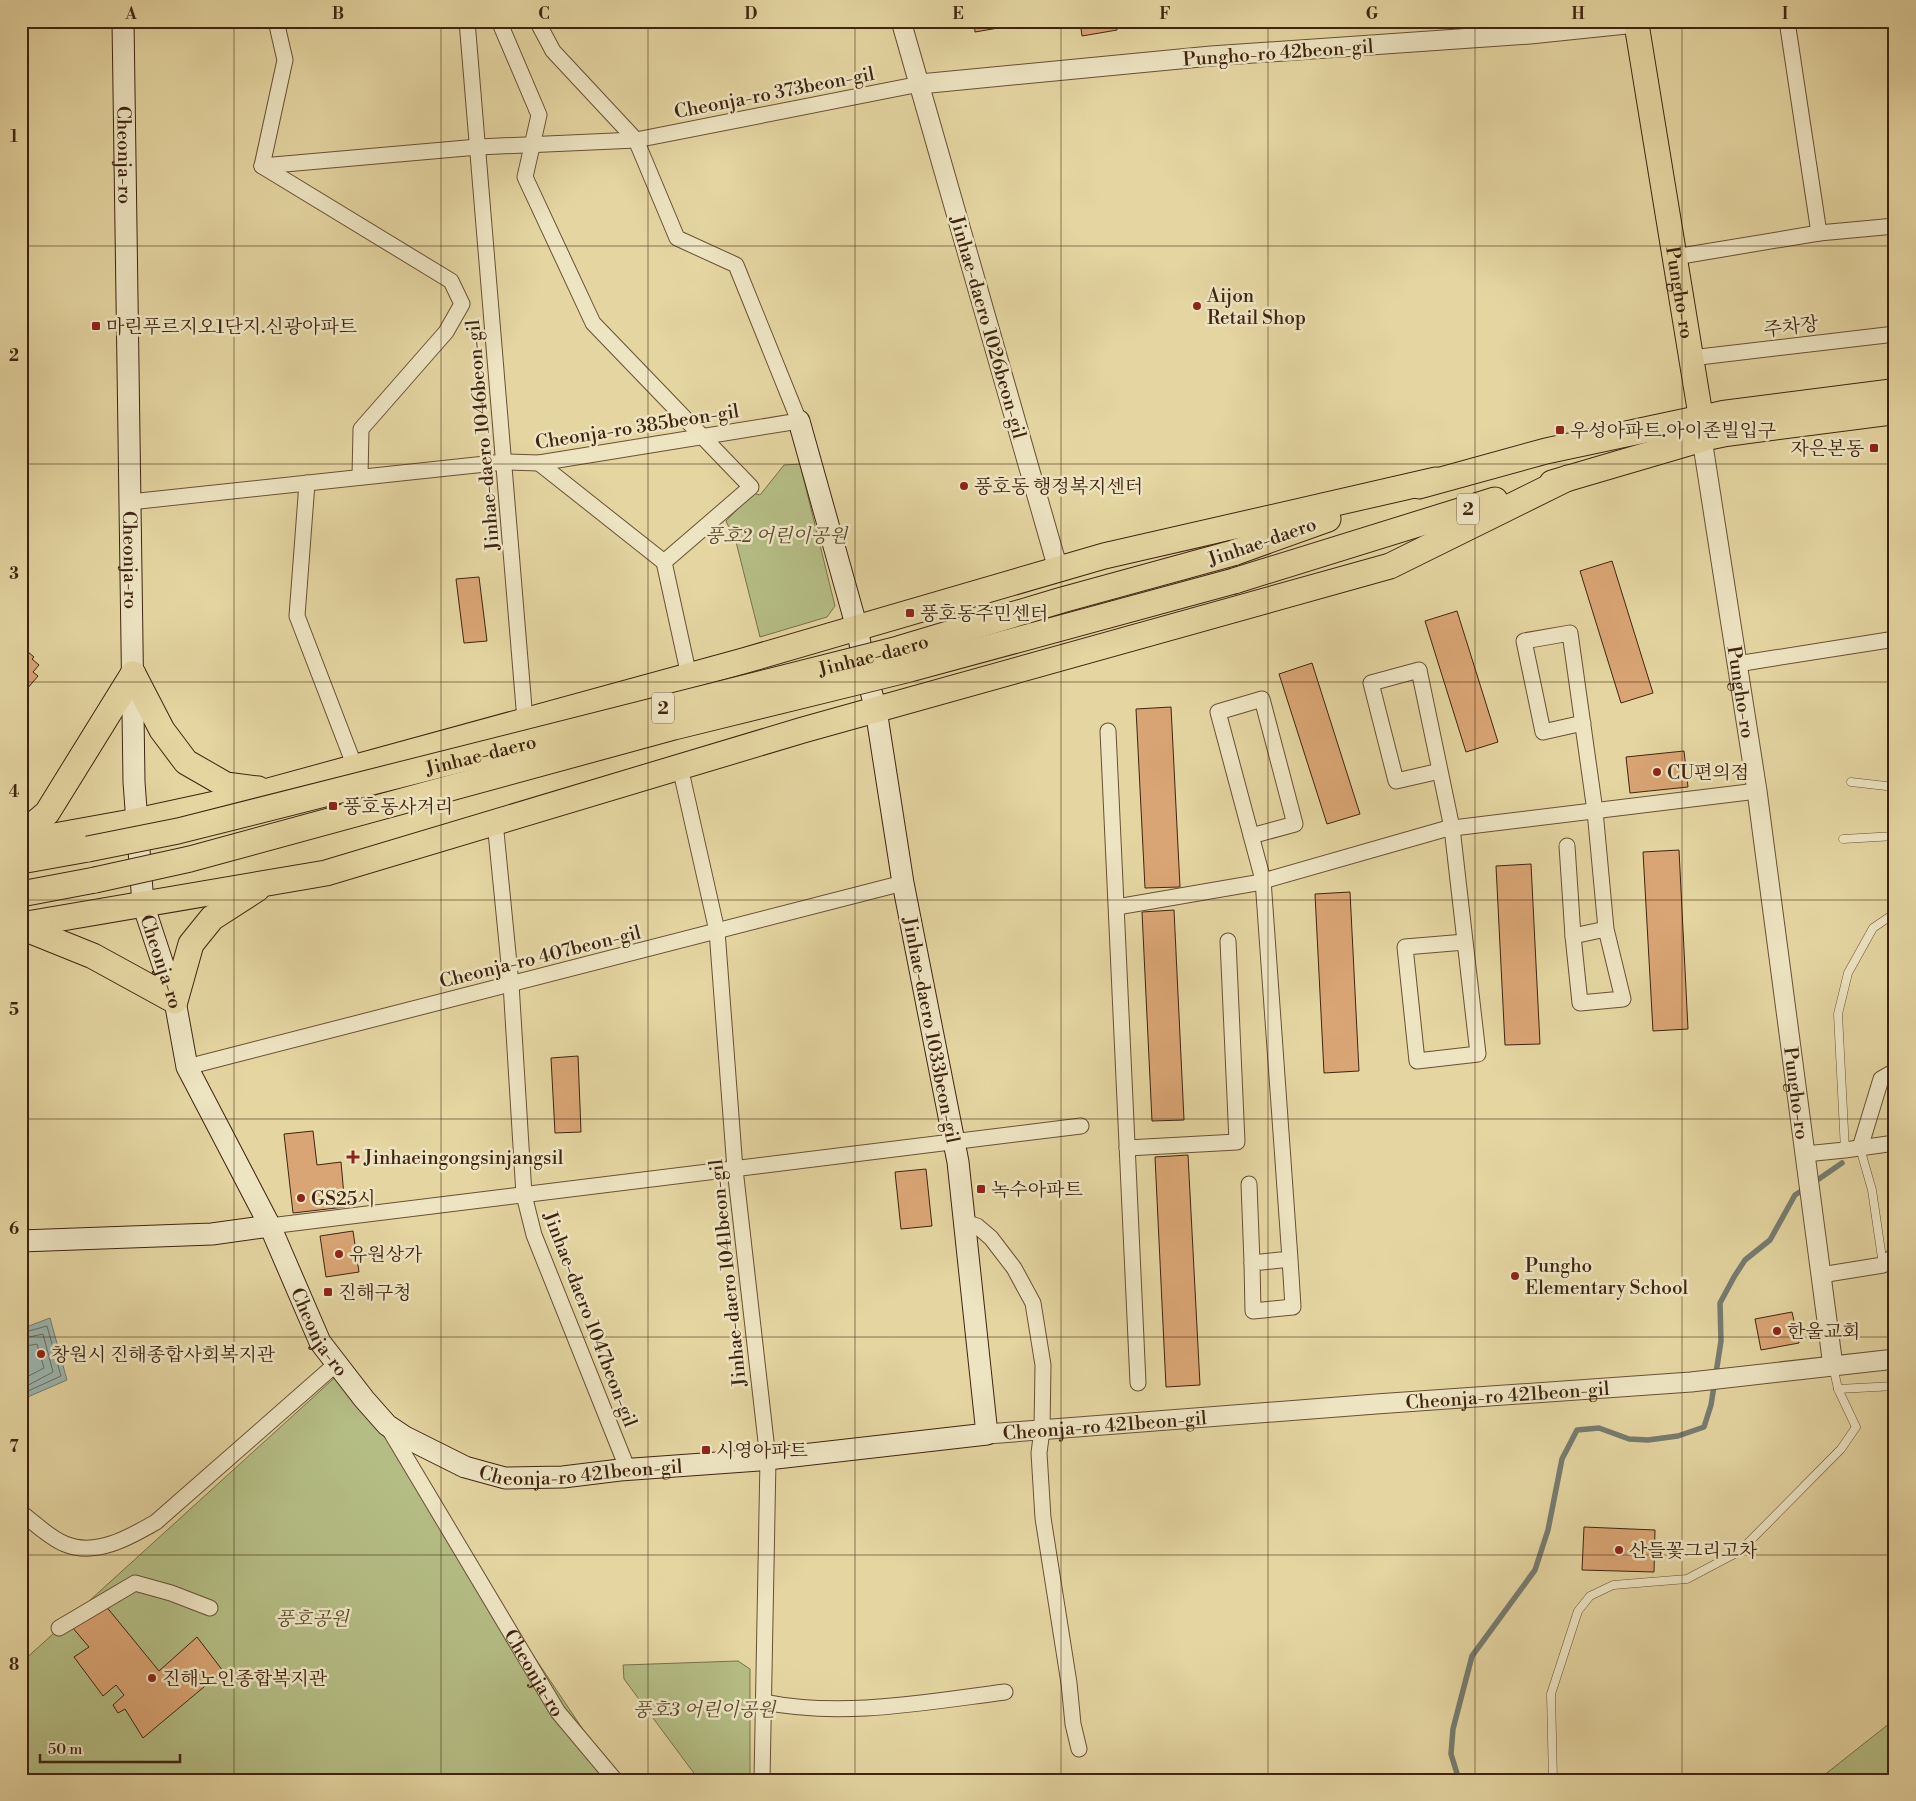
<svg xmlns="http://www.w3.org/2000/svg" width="1916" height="1801" viewBox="0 0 1916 1801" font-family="'Libre Bodoni','Noto Serif KR',serif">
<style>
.green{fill:#b4bd84;stroke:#7a704a}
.water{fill:#9ab6b0;stroke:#767c70}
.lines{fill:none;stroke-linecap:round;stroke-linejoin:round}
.shore{stroke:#6d6d60;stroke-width:1}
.stream{stroke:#767c70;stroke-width:5.5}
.building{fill:#daa574;stroke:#402411}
.service-casing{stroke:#695035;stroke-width:9}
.minor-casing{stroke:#695035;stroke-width:17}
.tertiary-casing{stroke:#695035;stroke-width:21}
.secondary-casing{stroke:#402411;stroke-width:23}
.primary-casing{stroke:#402411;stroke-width:26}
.trunk-casing{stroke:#402411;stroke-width:27}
.service{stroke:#ede4c2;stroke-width:8}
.minor{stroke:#ede4c2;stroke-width:15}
.tertiary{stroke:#ede4c2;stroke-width:19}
.secondary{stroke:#ede4c2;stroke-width:21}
.primary{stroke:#e4d5a1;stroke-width:24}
.trunk{stroke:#e4d5a1;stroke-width:25}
.trunk-bridge-casing{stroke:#402411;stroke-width:27;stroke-linecap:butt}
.trunk-bridge{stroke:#e4d5a1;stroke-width:25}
.grid{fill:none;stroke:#402411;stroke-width:1;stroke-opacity:0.55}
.poi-dot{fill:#8f2418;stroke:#ede4c2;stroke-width:2}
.labels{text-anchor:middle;stroke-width:5;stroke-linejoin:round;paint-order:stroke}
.shield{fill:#ede4c2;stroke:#745e46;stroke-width:1}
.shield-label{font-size:18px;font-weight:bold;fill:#402411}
.street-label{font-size:19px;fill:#402411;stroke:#ede4c2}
.poi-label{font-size:19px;fill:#402411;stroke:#ede4c2;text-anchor:start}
.park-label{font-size:19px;font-style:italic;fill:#5d4a2e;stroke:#ede4c2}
.neatline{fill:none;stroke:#402411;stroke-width:2}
.grid-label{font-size:16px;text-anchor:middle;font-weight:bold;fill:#402411}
</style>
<rect width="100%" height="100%" fill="#e4d5a1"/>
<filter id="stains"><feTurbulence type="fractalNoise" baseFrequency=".004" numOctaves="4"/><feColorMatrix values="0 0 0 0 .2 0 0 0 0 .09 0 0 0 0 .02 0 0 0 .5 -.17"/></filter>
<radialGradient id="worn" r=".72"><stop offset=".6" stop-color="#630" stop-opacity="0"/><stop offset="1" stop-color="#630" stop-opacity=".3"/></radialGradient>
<g class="green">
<path d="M800,464L835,606L827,617L760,637L736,542L726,521L753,493L760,495L784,465Z"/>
<path d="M342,1371L617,1780H21V1663Z"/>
<path d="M738,1661L750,1669V1780H699L624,1679L623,1665Z"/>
<path d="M1895,1719V1780H1818Z"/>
</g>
<path class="water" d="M50,1318L67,1380L30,1396L21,1404V1329Z"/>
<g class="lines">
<g class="shore">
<path d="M21,1333L47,1326L61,1376L28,1391L21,1398"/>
<path d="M21,1339L43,1334L53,1372L21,1389"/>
<path d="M21,1347L37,1344L44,1368L21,1380"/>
</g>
<g class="stream">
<path d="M1813,1183L1842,1163"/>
<path d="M1459,1780L1451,1754L1453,1729L1472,1656L1535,1570L1548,1530L1562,1459L1577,1430L1599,1428L1629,1439L1648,1440L1678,1436L1704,1427L1711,1405L1721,1341L1720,1303L1734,1277L1745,1260L1770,1240L1795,1195L1806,1188"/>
</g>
</g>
<g class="building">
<path d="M974,21H1009L1010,26L975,32Z"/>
<path d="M1080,21H1116L1117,30L1082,36Z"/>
<path d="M1204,21H1240V22L1205,28Z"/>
<path d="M1612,561L1653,693L1621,703L1580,571Z"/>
<path d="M479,577L487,641L464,643L456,579Z"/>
<path d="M1457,611L1498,742L1466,752L1425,621Z"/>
<path d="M21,646L34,657L32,659L39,665L33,672L38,676L21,696Z"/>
<path d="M1312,663L1360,814L1327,824L1279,674Z"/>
<path d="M1171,707L1180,887L1145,888L1136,709Z"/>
<path d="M1684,751L1688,787L1630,793L1626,757Z"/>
<path d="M1679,850L1688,1029L1653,1031L1643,852Z"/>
<path d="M1531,864L1540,1044L1505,1045L1496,866Z"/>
<path d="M1350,892L1359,1071L1324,1073L1315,894Z"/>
<path d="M1174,910L1184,1120L1152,1121L1142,912Z"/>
<path d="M578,1056L581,1132L555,1133L551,1058Z"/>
<path d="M313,1131L317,1165L341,1162L345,1207L293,1213L284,1134Z"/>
<path d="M1188,1155L1200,1385L1166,1387L1155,1157Z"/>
<path d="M926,1169L932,1226L901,1229L895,1172Z"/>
<path d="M353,1231L359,1272L326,1277L320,1236Z"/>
<path d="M1792,1312L1799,1343L1761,1350L1755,1319Z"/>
<path d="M1584,1527L1655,1530L1654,1572L1582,1570Z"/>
<path d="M105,1605L159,1671L197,1637L223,1671L143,1738L125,1709L118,1713L113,1705L124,1695L116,1685L103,1696L74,1657L89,1647L72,1627Z"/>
</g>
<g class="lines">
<g class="service-casing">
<g id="service">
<path d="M1851,782L1895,787"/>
<path d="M1843,839L1895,836"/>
<path d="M1860,1148L1872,1190L1883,1265"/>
<path d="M1845,1150L1838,1014L1848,973L1873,928L1895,913"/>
<path d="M1838,1389L1895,1386"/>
<path d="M1553,1780L1551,1694L1578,1611L1590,1596L1613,1585L1687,1579L1740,1551L1841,1449L1856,1427L1838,1389L1833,1366"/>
</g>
</g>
<g class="minor-casing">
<g id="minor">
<path d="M467,21L525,720"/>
<path d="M499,21L539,115L525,177L593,323L751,487L664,562L689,676"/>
<path d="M1787,21L1819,233"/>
<path d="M1892,21L1895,23"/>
<path d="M262,166L478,147L636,140L920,84"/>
<path d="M262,166L451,281L462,304L446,332L361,429L360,477"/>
<path d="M262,166L285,60L276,21"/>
<path d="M1675,257L1819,233L1895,226"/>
<path d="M1691,358L1895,334"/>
<path d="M539,463L664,562"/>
<path d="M307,483L297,616L355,767"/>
<path d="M130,502L504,462L539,463L799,421L736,265L677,238L636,140L553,51L537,21"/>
<path d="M1737,664L1895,639"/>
<path d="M1583,723L1543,732L1524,641L1570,633L1595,811L1606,929L1623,999L1580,1003L1573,936L1606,929"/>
<path d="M1108,731L1138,1383"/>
<path d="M680,767L717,931L735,1169L768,1459L762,1780"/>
<path d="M1440,771L1396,781L1371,683L1419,670L1452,828L1478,1054L1417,1061L1405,947L1465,942"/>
<path d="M495,822L511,984L524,1195L534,1235L628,1470"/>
<path d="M1251,836L1295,824L1262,699L1218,712L1263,880L1290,1259L1293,1307L1253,1311L1252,1263L1290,1259"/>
<path d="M1567,846L1573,936"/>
<path d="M1117,907L1256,883L1445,829L1757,791"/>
<path d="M187,1067L903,883"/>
<path d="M1127,1148L1237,1142L1228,941"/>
<path d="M1860,1148L1881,1079L1895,1071"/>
<path d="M1805,1154L1845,1150L1895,1143"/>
<path d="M1249,1184L1252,1263"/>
<path d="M964,1222L977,1226L991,1238L1014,1268L1033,1303L1043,1365L1042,1430L1039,1453L1043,1518L1069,1683L1073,1724L1079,1749"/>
<path d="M270,1226L1081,1126"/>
<path d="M1821,1275L1883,1265L1895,1255"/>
<path id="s1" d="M389,1429L558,1712L615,1780"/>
<path d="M21,1515H24C37,1525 50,1538 65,1544C96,1557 130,1537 156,1522L336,1364"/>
<path d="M59,1628L135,1583L171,1593L210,1608"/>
<path d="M764,1702C843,1718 926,1702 1005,1692"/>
</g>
</g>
<g class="tertiary-casing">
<g id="tertiary">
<path d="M901,21L1058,569"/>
<path d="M920,84L1211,56L1530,34L1636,23"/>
<path id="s2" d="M1702,439L1757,791L1833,1366"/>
<path id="s3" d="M987,1434L1376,1404L1691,1382L1895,1359"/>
</g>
</g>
<g class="secondary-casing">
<g id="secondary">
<path id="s4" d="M123,21L134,782L143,904L175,1001L187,1067L270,1226L320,1342L364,1399L387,1425L405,1437L465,1467L505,1478L563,1477L620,1470L759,1460L987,1434L958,1162L903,883L876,710L865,669L857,628L799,421"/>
<path d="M21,1241L212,1234L270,1226"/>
</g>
</g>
<g class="primary-casing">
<g id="primary">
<path id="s5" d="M1636,21L1701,418L1702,439L1726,434L1895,412"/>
<path d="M1701,418L1723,413L1895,391"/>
</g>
</g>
<g class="trunk-casing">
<g id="trunk">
<path d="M1552,483L1702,439"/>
<path d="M1419,486L1546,451L1701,418"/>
<path d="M1233,553L1328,519"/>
<path d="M1234,581L1495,500"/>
<path d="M133,674L162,730L186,762L226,785L258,789"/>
<path d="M21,835L47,813L133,674"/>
<path d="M21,842L137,821L243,798L743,661L1104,556L1436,480"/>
<path d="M21,861L88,849"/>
<path d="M21,894L95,880"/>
<path d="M21,925L326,873L803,730L1390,566L1568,478"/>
<path d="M21,927L93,956L175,1001L191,944L212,918L257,889"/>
</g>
</g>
<use href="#service" class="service"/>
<use href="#minor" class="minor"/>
<use href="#tertiary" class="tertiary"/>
<use href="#secondary" class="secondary"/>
<use href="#primary" class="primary"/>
<use href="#trunk" class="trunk"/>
<g class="trunk-bridge-casing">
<g id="trunk-bridge">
<path id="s6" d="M88,849L178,831L898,649L1062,600L1233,553"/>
<path d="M95,880L190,859L674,727L910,669L1234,581"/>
</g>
</g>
<use href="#trunk-bridge" class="trunk-bridge"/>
</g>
<path class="grid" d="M234,21V1780M441,21V1780M648,21V1780M855,21V1780M1061,21V1780M1268,21V1780M1475,21V1780M1682,21V1780M21,246H1895M21,464H1895M21,682H1895M21,900H1895M21,1119H1895M21,1337H1895M21,1555H1895"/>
<g class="poi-dot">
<circle cx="1197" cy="306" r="5"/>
<rect x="91" y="321" width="10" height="10" rx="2.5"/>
<rect x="1555" y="425" width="10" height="10" rx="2.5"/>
<rect x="1869" y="443" width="10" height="10" rx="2.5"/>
<circle cx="964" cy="486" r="5"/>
<rect x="905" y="608" width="10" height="10" rx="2.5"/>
<circle cx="1657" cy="772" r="5"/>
<rect x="328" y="801" width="10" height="10" rx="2.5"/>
<path d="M350.5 1149.5h5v5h5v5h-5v5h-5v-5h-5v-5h5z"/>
<rect x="976" y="1184" width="10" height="10" rx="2.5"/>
<circle cx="301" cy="1198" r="5"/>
<circle cx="339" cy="1254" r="5"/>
<circle cx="1515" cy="1276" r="5"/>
<rect x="323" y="1287" width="10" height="10" rx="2.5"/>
<circle cx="1777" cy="1331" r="5"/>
<circle cx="41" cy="1354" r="5"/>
<rect x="701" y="1445" width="10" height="10" rx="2.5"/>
<circle cx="1619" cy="1550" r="5"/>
<circle cx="152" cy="1678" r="5"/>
</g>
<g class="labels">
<g class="shield">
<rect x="1457" y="493.5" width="22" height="31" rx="4"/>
<rect x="652" y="692.5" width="22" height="31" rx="4"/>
</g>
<g class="shield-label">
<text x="1468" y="515">2</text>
<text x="663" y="714">2</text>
</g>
<g class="street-label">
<text transform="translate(1278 52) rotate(-4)" y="7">Pungho-ro 42beon-gil</text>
<text transform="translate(774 92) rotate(-11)" y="7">Cheonja-ro 373beon-gil</text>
<text dy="7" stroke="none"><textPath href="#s4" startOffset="134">Cheonja-ro</textPath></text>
<text dy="7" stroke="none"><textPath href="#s5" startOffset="275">Pungho-ro</textPath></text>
<text transform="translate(1791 326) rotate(-7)" y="7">주차장</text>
<text transform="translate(989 327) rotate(74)" y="7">Jinhae-daero 1026beon-gil</text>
<text transform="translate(637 426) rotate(-9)" y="7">Cheonja-ro 385beon-gil</text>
<text transform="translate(482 435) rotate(-95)" y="7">Jinhae-daero 1046beon-gil</text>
<text transform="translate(1262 541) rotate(-19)" y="7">Jinhae-daero</text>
<text dy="7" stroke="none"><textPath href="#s4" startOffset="539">Cheonja-ro</textPath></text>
<text dy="7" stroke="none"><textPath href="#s6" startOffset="809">Jinhae-daero</textPath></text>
<text dy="7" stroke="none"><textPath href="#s2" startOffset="256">Pungho-ro</textPath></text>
<text dy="7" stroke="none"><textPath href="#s6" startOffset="404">Jinhae-daero</textPath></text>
<text transform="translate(540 956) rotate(-14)" y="7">Cheonja-ro 407beon-gil</text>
<text dy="7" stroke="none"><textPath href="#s4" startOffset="944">Cheonja-ro</textPath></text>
<text transform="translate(932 1030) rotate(79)" y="7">Jinhae-daero 1033beon-gil</text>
<text dy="7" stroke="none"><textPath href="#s2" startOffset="661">Pungho-ro</textPath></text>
<text transform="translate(727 1273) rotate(-96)" y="7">Jinhae-daero 1041beon-gil</text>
<text transform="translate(591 1319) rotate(69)" y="7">Jinhae-daero 1047beon-gil</text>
<text dy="7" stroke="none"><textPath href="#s4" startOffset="1349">Cheonja-ro</textPath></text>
<text dy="7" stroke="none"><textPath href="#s3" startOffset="522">Cheonja-ro 421beon-gil</textPath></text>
<text dy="7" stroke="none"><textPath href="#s3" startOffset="118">Cheonja-ro 421beon-gil</textPath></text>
<text dy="7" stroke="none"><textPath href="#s4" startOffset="1671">Cheonja-ro 421beon-gil</textPath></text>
<text dy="7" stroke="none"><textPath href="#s1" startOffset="284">Cheonja-ro</textPath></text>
</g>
<g class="poi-label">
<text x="1207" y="302">Aijon<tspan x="1207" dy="22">Retail Shop</tspan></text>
<text x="106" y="333">마린푸르지오1단지.신광아파트</text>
<text x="1570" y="437">우성아파트.아이존빌입구</text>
<text x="1864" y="455" text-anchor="end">자은본동</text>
<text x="974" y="493">풍호동 행정복지센터</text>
<text x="920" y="620">풍호동주민센터</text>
<text x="1667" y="779">CU편의점</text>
<text x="343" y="813">풍호동사거리</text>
<text x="364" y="1164">Jinhaeingongsinjangsil</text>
<text x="991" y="1196">녹수아파트</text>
<text x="311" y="1205">GS25시</text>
<text x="349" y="1261">유원상가</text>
<text x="1525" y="1272">Pungho<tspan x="1525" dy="22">Elementary School</tspan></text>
<text x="338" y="1299">진해구청</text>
<text x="1787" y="1338">한울교회</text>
<text x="51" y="1361">창원시 진해종합사회복지관</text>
<text x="716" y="1457">시영아파트</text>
<text x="1629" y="1557">산들꽃그리고차</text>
<text x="162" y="1685">진해노인종합복지관</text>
</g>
<g class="park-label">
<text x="776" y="542">풍호2 어린이공원</text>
<text x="312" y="1625">풍호공원</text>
<text x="704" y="1716">풍호3 어린이공원</text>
</g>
</g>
<rect width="1916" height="1801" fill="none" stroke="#e4d5a1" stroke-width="55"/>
<path d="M40 1754v8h140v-8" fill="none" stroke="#402411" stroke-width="2.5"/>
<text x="48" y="1754" font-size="15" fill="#402411" stroke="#ede4c2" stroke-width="4" paint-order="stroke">50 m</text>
<rect x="28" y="28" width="1860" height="1746" class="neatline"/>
<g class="grid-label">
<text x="131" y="19">A</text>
<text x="338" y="19">B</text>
<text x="544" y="19">C</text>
<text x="751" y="19">D</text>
<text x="958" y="19">E</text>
<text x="1165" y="19">F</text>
<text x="1372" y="19">G</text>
<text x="1578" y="19">H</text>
<text x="1785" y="19">I</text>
<text x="14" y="142">1</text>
<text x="14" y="361">2</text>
<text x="14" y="579">3</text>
<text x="14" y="797">4</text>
<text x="14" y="1015">5</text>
<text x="14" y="1234">6</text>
<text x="14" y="1452">7</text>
<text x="14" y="1670">8</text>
</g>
<rect width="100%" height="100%" filter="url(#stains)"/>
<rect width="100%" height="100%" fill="url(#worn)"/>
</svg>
